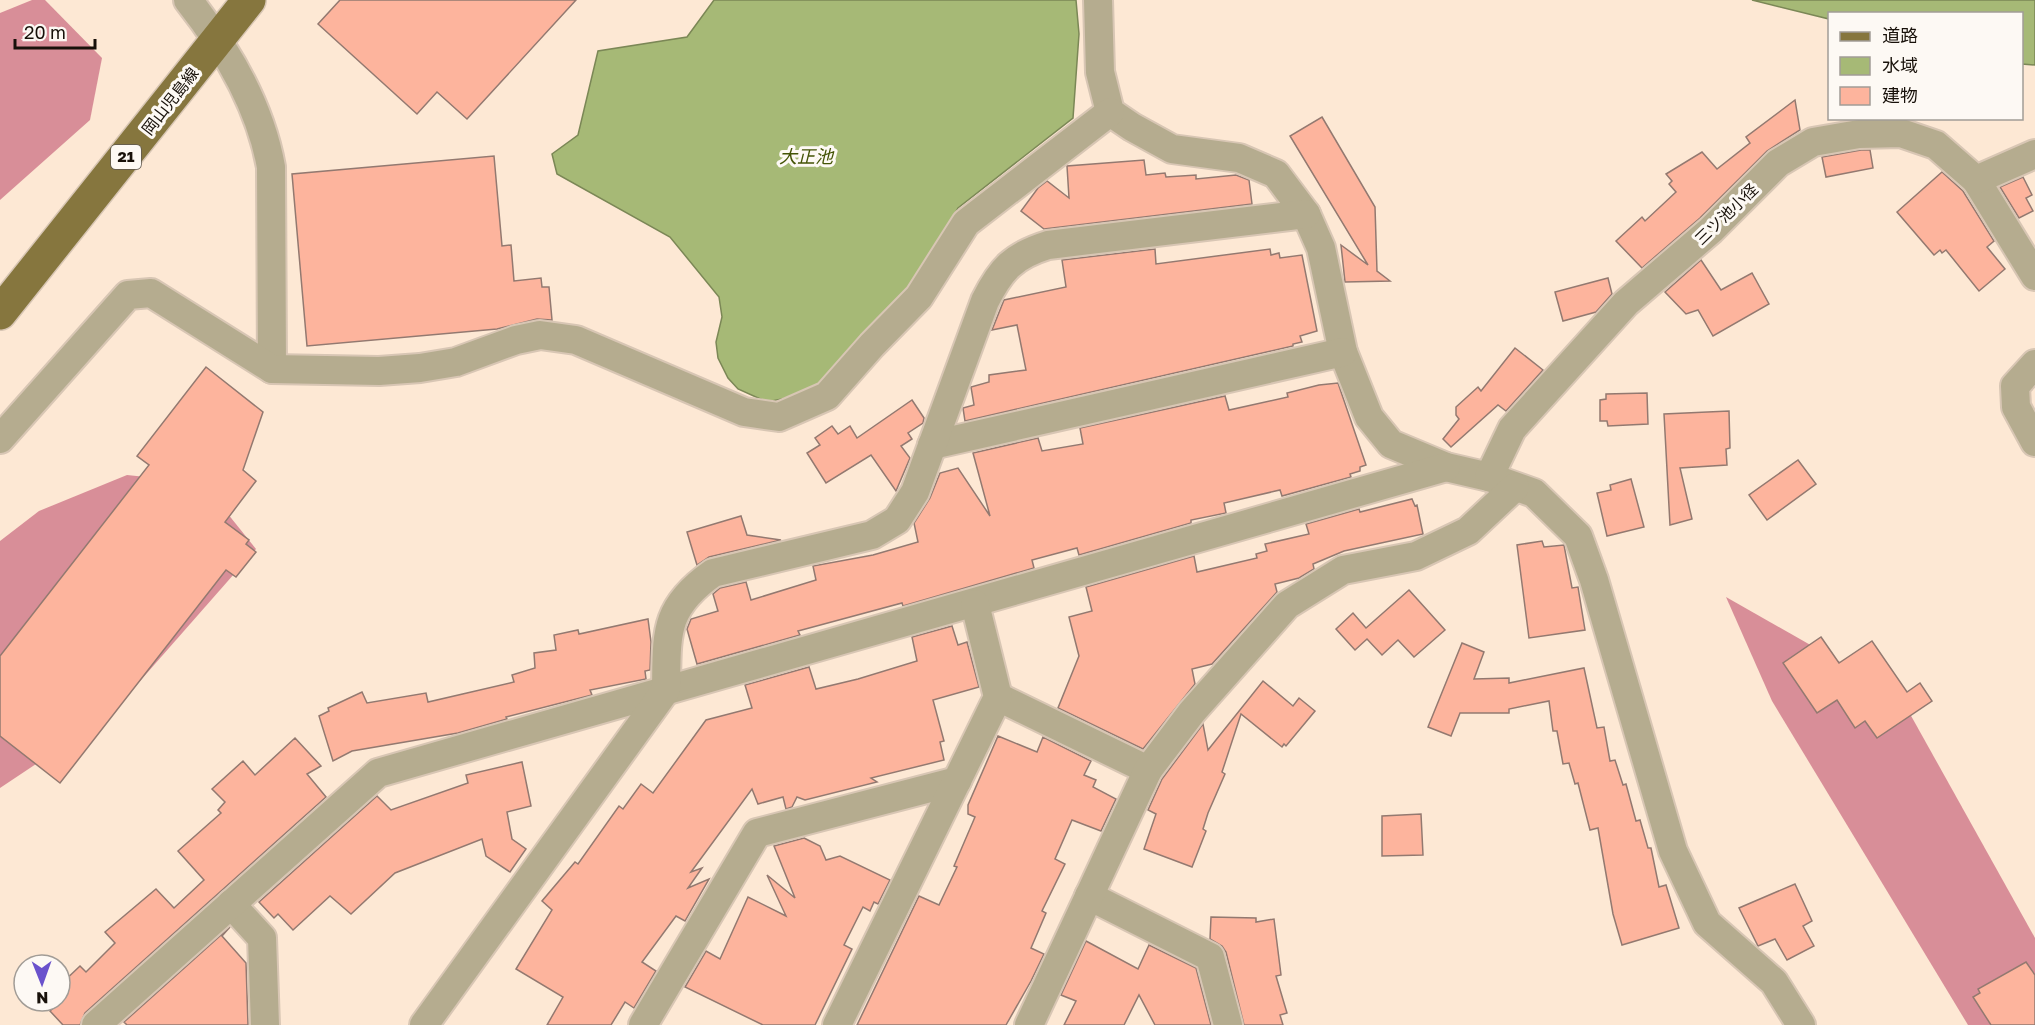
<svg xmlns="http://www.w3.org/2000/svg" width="2035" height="1025" viewBox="0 0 2035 1025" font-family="'Golos Text','Noto Sans JP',sans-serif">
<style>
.forest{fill:#d88e98}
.water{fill:#a6b976;stroke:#7b8756;stroke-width:1.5}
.building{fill:#fdb49d;stroke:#937970;stroke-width:1.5}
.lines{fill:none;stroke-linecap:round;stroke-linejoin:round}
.minor-casing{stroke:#d8c6b4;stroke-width:32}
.primary-casing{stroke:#d8c6b4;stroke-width:36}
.minor{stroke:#b5ac8f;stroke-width:28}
.primary{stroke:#86763e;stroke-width:33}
.labels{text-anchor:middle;stroke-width:6;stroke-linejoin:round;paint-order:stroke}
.shield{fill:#fdf9f4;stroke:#5d5750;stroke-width:1.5}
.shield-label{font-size:15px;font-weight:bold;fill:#18110a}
.street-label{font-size:16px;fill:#18110a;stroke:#fdf9f4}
.water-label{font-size:18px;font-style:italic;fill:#445406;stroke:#fdf9f4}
</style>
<rect width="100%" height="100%" fill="#fde8d4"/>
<g class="forest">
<path d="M32,0H45L102,58L90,120L0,200V13Z"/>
<path d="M127,475L203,483L256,549L111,714L0,788V541L39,511Z"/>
<path d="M1726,597L1900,696L2035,938V1025H1968L1772,701Z"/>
</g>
<g class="water">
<path d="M714,0H1076L1079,34L1073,118L958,208L910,294L817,392L767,402L738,389L728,378L718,358L716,342L722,317L719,297L670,237L557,174L552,154L578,135L598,51L687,37Z"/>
<path d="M1752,0H2035V65L2022,64V14H1830L1829,19Z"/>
</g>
<g class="building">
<path d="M340,0H576L467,119L437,92L417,114L318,24Z"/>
<path d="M1795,100L1800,130L1767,151L1700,218L1642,268L1616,241L1642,217L1645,221L1676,192L1669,184L1672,181L1666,174L1702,152L1717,169L1750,143L1746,137Z"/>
<path d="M1322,117L1375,207L1377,271L1390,281L1345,282L1341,245L1368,265L1290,136Z"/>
<path d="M1861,150H1870L1873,168L1826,177L1822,157Z"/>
<path d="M494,156L502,246L511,245L514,281L541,278L542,287H549L552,320L537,319L497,329L307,346L292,174Z"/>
<path d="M1144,160L1146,175L1165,173L1166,177L1196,175V179L1236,175L1249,180L1252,204L1044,229L1021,211L1038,188L1047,181L1069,198L1067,166Z"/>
<path d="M1942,172L1963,191L1994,241L1987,247L2005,269L1979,291L1946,250L1942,253L1940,250L1934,255L1897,212Z"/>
<path d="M2023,177L2032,195L2026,198L2033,211L2019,218L2000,187Z"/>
<path d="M1155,249L1156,264L1270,249L1271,255L1279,253L1280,258L1302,255L1317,331L1300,336L1302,342L1293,344V346L965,421L963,408L974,405L971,387L989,382V375L1026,370L1017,325L992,330L1004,300L1066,287L1062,260Z"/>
<path d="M1701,260L1721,290L1752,273L1769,304L1713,336L1698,310L1686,314L1665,292Z"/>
<path d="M1608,278L1612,294L1596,312L1563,321L1555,292Z"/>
<path d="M1515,348L1543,370L1506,411L1498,405L1451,447L1443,439L1459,419L1456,415V407L1478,387L1481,391Z"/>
<path d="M206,367L263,412L243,470L256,481L225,522L249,540L246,544L256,552L236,577L226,570L60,783L0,736V656L149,465L137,456Z"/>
<path d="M1338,383L1366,465L1360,467V471L1350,474L1351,477L1282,496L1280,490L1224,503L1226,513L1191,520V523L1079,555L1077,548L1032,560L1034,568L903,606L902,603L798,631L800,635L697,664L687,629L691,619L718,611L713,594L720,588L746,582L751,600L816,580L813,566L873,555L918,542L914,523L930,498L940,473L958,468L990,516L973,453L1038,438L1042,451L1083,444L1080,428L1225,396L1229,410L1288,397L1287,393L1319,385Z"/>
<path d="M1647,393L1648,424L1608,426L1607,421H1600V400L1606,399V394Z"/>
<path d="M912,400L924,418L923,423L908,433L912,439L901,446L910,458L896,491L871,455L826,483L807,453L820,445L815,438L832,426L838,434L850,426L857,438Z"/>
<path d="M1729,411L1730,448L1726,449L1727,465L1680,468L1692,519L1670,525L1664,414Z"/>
<path d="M1798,460L1816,484L1767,520L1749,495Z"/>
<path d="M1631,479L1644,527L1607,536L1597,493L1611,490L1610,485Z"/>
<path d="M1412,499L1415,506L1417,505L1423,534L1344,551L1313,564L1314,569L1299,578L1275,584L1277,592L1212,664L1192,669L1195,684L1143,749L1058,708L1079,656L1069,617L1092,611L1086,587L1194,556L1197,572L1257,558L1256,554L1267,551L1265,544L1309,534L1306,524L1359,509L1360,512Z"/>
<path d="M741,516L747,535L781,540L709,557L697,565L687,532Z"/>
<path d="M1542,541L1544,547L1564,545L1572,588L1578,587L1585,630L1529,638L1517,545Z"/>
<path d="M1409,590L1445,630L1414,657L1398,640L1382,655L1367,639L1355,650L1336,629L1353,613L1366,628Z"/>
<path d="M648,619L651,642L650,670L645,671L646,679L590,690L592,695L506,717L507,719L458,733L352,751L333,761L319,716L329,711L328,708L362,692L367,703L426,693L428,702L514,682L512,675L535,668L534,653L556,650L554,635L578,630L579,634Z"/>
<path d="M952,626L958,645L967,642L979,687L933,700L944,741L940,742L944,760L871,778L877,782L805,800L797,797L792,807L786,809L783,797L758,804L752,789L691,872L702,868L688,888L709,879L685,921L676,916L642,962L656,971L634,1008L625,1002L611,1025H547L563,997L516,969L552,910L542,901L575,862L578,864L619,806L623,809L641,784L653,793L706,720L752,708L745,685L809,667L816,689L858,679L917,661L912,637Z"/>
<path d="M1821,637L1839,663L1872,641L1907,692L1920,683L1932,701L1877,738L1865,721L1855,728L1837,700L1817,713L1783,663Z"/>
<path d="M1462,643L1484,652L1474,679L1509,678V683L1584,668L1597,728L1604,727L1610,761L1615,760L1623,785L1626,784L1636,821L1640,820L1648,848H1651L1659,887L1666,885L1679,928L1622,945L1613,914L1598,828L1590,830L1578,783L1575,784L1569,763L1563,764L1557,731H1553L1549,701L1509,709V713H1460L1451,736L1428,727Z"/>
<path d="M1263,681L1293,706L1299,698L1315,711L1286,746L1284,744L1282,747L1241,714L1222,772L1225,774L1208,813L1203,829L1206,831L1192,867L1144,849L1156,814L1148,810L1162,779L1203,724L1208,750Z"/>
<path d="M998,736L1037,752L1043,737L1091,761L1084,775L1096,780L1093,787L1116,799L1101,831L1072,820L1055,859L1065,864L1042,911L1046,913L1031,948L1044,954L1031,981L1006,1025H857L919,896L939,905L957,867L954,866L975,817L968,814V805Z"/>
<path d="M295,738L321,766L307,774L326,797L85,1013L80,1025H63L50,1011L60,1002V985L80,966L86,972L115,943L105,932L156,889L174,908L204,880L178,851L221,813L218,810L225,802L212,789L243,761L255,775Z"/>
<path d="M522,762L531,806L507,812L512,839L526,849L510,872L486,856L482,839L395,873L351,914L330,896L293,930L278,914L274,918L259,902L377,796L391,810L468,783L466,775Z"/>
<path d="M1421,814L1423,855L1382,856V816Z"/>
<path d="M804,838L820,846L826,860L840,856L890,880L878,904L874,902L870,911L863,907L844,945L852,949L815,1025H763L685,987L706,951L720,959L748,897L786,916L767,875L795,898L774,846Z"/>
<path d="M1795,884L1812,921L1803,926L1814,946L1787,960L1775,939L1758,946L1739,908Z"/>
<path d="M1211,917L1256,918V922L1274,919L1281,975L1276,976L1287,1013L1280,1015L1283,1025H1244L1226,952L1222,946L1210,939Z"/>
<path d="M230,927L222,936L246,963L248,1025H127L124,1022Z"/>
<path d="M1086,941L1138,969L1149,945L1196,968L1211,1025H1155L1139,995L1124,1025H1064L1076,1001L1061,995Z"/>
<path d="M2026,962L2035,975V1025H1991L1973,997L1980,993L1978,989Z"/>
</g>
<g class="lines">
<g class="minor-casing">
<g id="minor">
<path d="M188,0C226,48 260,105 271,167L272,369"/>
<path d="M1098,0L1100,72L1110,112L1132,127L1172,149L1239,158L1276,174L1306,214L1321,248L1343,352L1369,417L1391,444L1446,467L1489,477L1534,493L1578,536L1594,580L1673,851L1707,923L1774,982L1801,1025"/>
<path d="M1976,180L2035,276"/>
<path d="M2035,364L2015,386L2016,407L2035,442"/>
<path d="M0,439L128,295L151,293L272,369L379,371L420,368L456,362L516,340L540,335L576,340L744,412L779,417L827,396L872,345L919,297L966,223L1110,112"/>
<path d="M932,445L1343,352"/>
<path d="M1489,477L1512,429L1626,303L1711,230L1778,163L1813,142L1859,134L1901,133L1936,145L1976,180L2035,154"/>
<path d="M998,697L1148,770"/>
<path d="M1089,896L1210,957L1228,1025"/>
<path d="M231,904L262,938L265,1025"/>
<path d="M96,1025L378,773L1446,467"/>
<path d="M424,1025L666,690C667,634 663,608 713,573L872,535L897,520L915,492L985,301C1001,269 1013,256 1048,245L1306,214"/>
<path d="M643,1025L757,833L957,781"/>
<path d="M837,1025L998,697L975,604"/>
<path d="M1029,1025L1148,770L1192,712L1287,605L1343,570L1416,556L1468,531L1515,487"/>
</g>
</g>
<g class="primary-casing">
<path id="primary" d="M0,313L249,0"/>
</g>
<use href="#minor" class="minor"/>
<use href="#primary" class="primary"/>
</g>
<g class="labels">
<rect class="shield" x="111" y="145" width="30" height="24" rx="4.5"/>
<g class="shield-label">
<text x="126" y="162">21</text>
</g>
<g class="street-label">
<text transform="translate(170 101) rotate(-52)" y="6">岡山児島線</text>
<text transform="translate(1726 214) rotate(-44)" y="6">三ツ池小径</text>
</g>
<g class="water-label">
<text x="806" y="163">大正池</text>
</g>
</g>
<rect x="1828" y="12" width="195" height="108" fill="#fdf9f4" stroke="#a19c96" stroke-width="1.5"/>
<rect x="1840" y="32" width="30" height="9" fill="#86763e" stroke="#a19c96" stroke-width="1.5"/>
<text x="1882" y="42" font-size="18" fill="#18110a">道路</text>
<rect x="1840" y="57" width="30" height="18" fill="#a6b976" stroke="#a19c96" stroke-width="1.5"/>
<text x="1882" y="72" font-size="18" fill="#18110a">水域</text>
<rect x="1840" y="87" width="30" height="18" fill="#fdb49d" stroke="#a19c96" stroke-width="1.5"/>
<text x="1882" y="102" font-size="18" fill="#18110a">建物</text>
<g transform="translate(42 983) rotate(179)"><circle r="28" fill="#fdf9f4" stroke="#a19c96" stroke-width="1.5"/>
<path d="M0-4.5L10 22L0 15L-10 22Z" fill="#6a52cc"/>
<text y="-9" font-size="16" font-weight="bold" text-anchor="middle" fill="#18110a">N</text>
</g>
<path d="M15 39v9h80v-9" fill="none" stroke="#18110a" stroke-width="3"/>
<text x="24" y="39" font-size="18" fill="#18110a" stroke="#fdf9f4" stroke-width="4.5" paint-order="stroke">20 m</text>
</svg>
